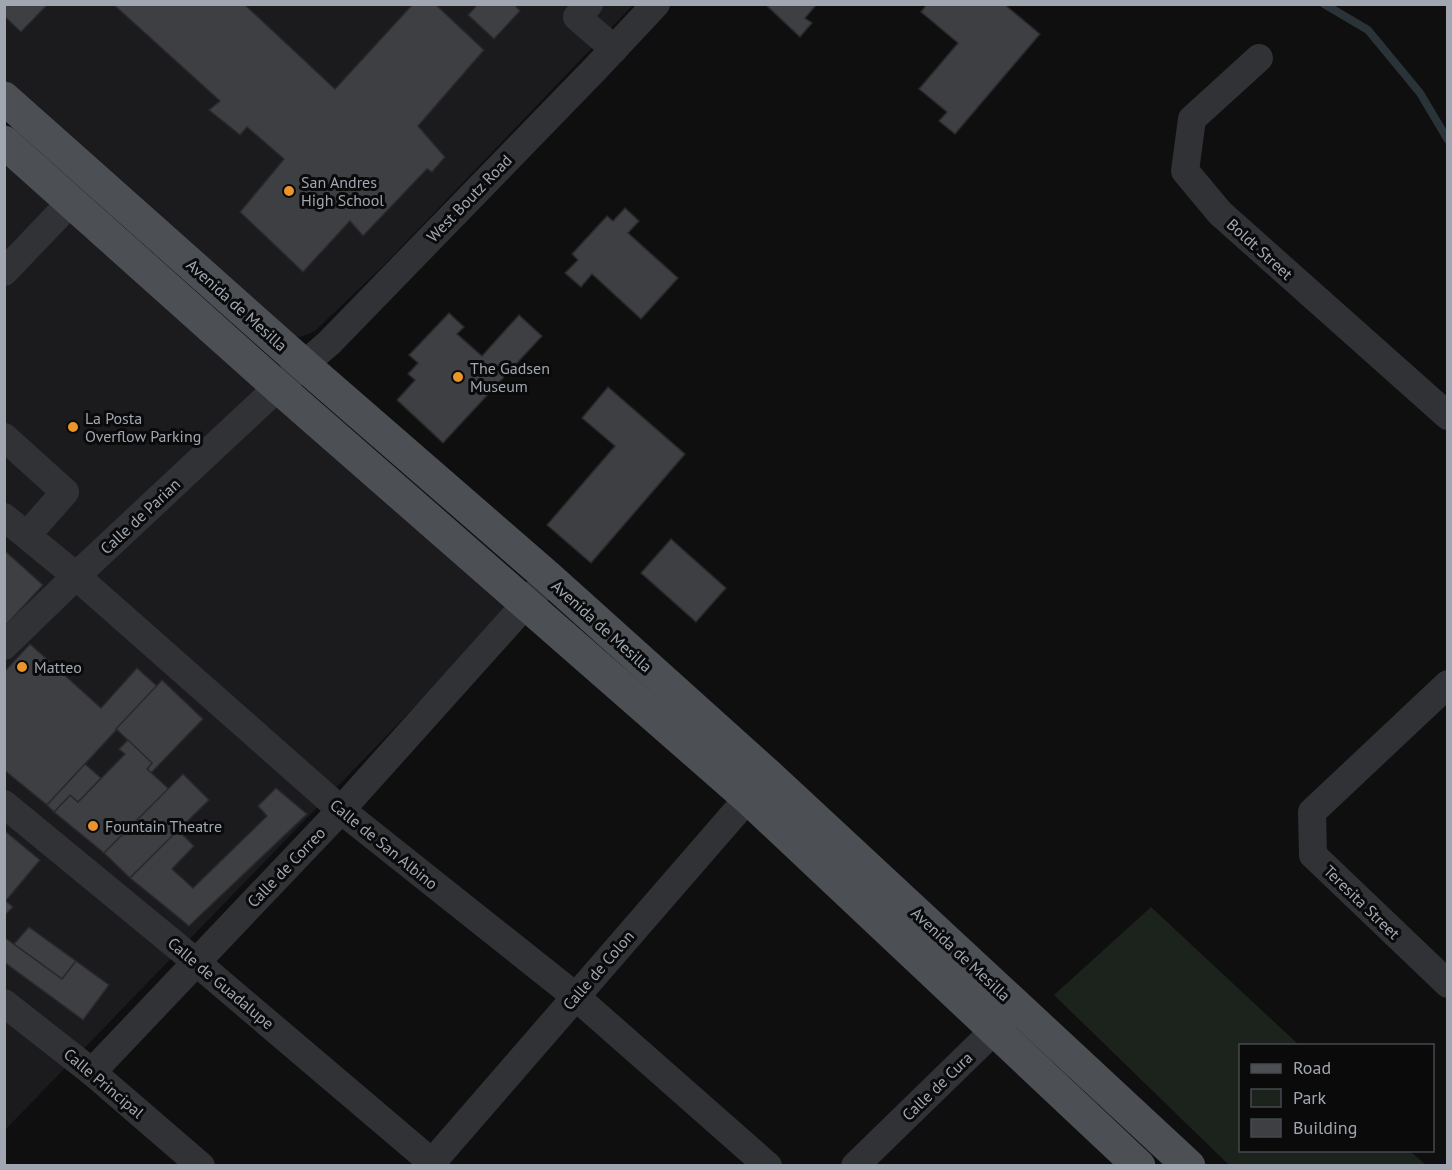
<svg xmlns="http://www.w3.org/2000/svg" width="1452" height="1170" viewBox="0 0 1452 1170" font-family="'PT Sans',sans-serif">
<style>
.built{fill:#1b1b1d}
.green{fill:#1c231c}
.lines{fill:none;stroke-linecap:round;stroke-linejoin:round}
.stream{stroke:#293338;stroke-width:8}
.building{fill:#3e3f43;stroke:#29292c;stroke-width:1.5}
.minor{stroke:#303235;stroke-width:28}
.major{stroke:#4c4f54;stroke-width:33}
.poi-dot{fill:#eb942c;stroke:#0a0a0b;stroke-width:2}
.labels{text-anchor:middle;stroke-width:6;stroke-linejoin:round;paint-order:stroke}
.poi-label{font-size:16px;fill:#a0a7b1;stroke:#0a0a0b;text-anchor:start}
.street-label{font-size:16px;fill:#a0a7b1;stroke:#0a0a0b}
</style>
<rect width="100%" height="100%" fill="#0f0f10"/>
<g class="built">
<path d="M5,5H633L383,266L315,331L301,337L282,334L5,84Z"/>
<path d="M5,152L514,604L5,1130Z"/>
</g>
<path class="green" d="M1151,907L1299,1045L1240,1046V1150L1410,1151L1426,1165H1229L1054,995Z"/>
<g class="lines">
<path class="stream" d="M1324,4L1368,30L1420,93L1448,140"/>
</g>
<g class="building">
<path d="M4,4H48L21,32L4,16Z"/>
<path d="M113,4H244L335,89L413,4H435L484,50L418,126L445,157L432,172L427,169L363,236L350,221L303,272L240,212L284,159L247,127L240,135L209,110L220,101Z"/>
<path d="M478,4H514L520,11L494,39L468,15Z"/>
<path d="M765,4H817L805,18L812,23L800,37Z"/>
<path d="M927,4H1004L1040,34L955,134L939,121L947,112L919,89L958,43L921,12Z"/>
<path d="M625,208L639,221L628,233L678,278L641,319L592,274L581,287L565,273L578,260L572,254L607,216L613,221Z"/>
<path d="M449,313L464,327L457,334L482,356L519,315L542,336L443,443L397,400L415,380L408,374L418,363L409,355Z"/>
<path d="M608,387L685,454L591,563L547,525L615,446L582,418Z"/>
<path d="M671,539L726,588L696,622L641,573Z"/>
<path d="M4,550L43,585L5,626L4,625Z"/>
<path d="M30,644L101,708L137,668L157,686L47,805L4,770V672Z"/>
<path d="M162,680L203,719L151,773L147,769L152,763L116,729Z"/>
<path d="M128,740L152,763L147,769L169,789L104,853L54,812L70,795L78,802L125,754L119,749Z"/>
<path d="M85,764L101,778L78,802L70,795L54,812L47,805Z"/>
<path d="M183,774L209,800L130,878L104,853Z"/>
<path d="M276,788L307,814L189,926L130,878L178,830L194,846L172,869L193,888L267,816L258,806Z"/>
<path d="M5,831L40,860L4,903V832Z"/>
<path d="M6,901L13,907L4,916V903Z"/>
<path d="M29,927L76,961L62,979L14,944Z"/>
<path d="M4,937L62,979L76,961L109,985L83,1020L4,962Z"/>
</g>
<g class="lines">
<g class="minor">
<path d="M589,4L577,17L614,49"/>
<path d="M1259,58L1192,119L1185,171L1220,213L1448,416"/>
<path d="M4,272L71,202"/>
<path d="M4,437L65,492L27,535"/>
<path d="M4,517L76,576L341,810L575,996L768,1166"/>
<path d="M4,646L76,576L278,387L329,343L596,68L656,4"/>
<path d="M1448,684L1312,812L1313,855L1448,984"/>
<path d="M4,804L196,962L436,1166"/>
<path d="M4,1003L92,1072L201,1166"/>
<path d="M92,1072L341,810L541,587"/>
<path d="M429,1166L762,782"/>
<path d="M855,1166L1011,1014"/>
</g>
<g class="major">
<path d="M4,98L304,365L549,578L768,775L1189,1166"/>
<path d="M4,142L278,387L748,798L1139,1166"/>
</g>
</g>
<g class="poi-dot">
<circle cx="289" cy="191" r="6"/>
<circle cx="458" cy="377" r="6"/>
<circle cx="73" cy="427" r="6"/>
<circle cx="22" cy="667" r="6"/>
<circle cx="93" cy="826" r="6"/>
</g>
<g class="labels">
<g class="poi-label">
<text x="301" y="188">San Andres<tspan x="301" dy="18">High School</tspan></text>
<text x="470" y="374">The Gadsen<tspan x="470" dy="18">Museum</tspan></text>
<text x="85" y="424">La Posta<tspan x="85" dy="18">Overflow Parking</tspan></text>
<text x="34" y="673">Matteo</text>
<text x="105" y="832">Fountain Theatre</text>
</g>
<g class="street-label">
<text transform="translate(469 198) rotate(-46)" y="6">West Boutz Road</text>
<text transform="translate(1260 249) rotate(42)" y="6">Boldt Street</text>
<text transform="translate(237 305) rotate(42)" y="6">Avenida de Mesilla</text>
<text transform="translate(140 516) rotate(-43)" y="6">Calle de Parian</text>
<text transform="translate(602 626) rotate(42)" y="6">Avenida de Mesilla</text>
<text transform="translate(384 844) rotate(39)" y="6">Calle de San Albino</text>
<text transform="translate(286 867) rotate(-46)" y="6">Calle de Correo</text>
<text transform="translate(1362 902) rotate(44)" y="6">Teresita Street</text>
<text transform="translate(961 954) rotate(43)" y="6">Avenida de Mesilla</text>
<text transform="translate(598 970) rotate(-49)" y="6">Calle de Colon</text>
<text transform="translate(221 983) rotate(40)" y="6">Calle de Guadalupe</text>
<text transform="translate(104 1083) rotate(40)" y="6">Calle Principal</text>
<text transform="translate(937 1086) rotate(-44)" y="6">Calle de Cura</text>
</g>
</g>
<rect width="1452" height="1170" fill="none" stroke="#a0a7b1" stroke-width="12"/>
<rect x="1239" y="1044" width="195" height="108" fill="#0a0a0b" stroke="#46494d" stroke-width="1.5"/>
<rect x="1251" y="1064" width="30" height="9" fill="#4c4f54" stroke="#46494d" stroke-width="1.5"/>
<text x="1293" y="1074" font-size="18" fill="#a0a7b1">Road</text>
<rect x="1251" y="1089" width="30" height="18" fill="#1c231c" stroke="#46494d" stroke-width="1.5"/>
<text x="1293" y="1104" font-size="18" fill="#a0a7b1">Park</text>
<rect x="1251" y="1119" width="30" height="18" fill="#3e3f43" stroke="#46494d" stroke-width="1.5"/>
<text x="1293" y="1134" font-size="18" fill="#a0a7b1">Building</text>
</svg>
